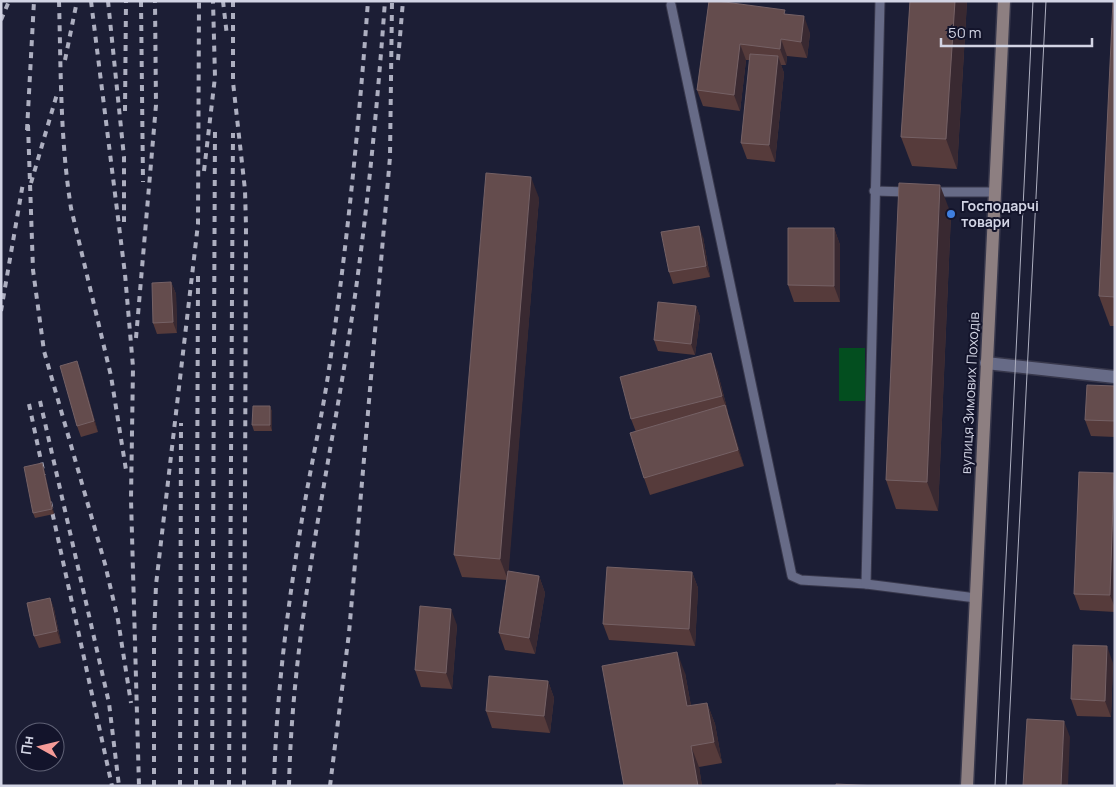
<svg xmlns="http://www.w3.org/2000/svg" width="1116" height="787" viewBox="0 0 1116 787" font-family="Manrope,sans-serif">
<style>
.green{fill:#034e1f}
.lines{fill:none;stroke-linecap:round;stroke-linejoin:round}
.service-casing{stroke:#38384c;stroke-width:11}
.minor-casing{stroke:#38384c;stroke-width:15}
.secondary-casing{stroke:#38384c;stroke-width:15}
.service{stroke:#676b87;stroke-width:9}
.minor{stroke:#676b87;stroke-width:12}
.secondary{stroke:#8d7f81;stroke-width:12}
.tram{stroke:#adafc0;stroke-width:1}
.rail{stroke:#adafc0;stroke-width:4;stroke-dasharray:6 6;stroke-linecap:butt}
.wall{fill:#563b3b}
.shaded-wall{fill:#392931}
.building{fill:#644c4d;stroke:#756165}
.shop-dot{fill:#3f7fe0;stroke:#13142b;stroke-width:2}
.labels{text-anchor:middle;stroke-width:4;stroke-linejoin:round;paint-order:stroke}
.poi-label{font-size:14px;font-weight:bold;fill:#d2d4e4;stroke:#13142b;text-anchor:start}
.street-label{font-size:14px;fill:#d2d4e4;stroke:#13142b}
</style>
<rect width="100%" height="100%" fill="#1c1e35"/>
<rect class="green" x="839" y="348" width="26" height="53"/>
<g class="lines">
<g class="service-casing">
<g id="service">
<path d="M671,5L792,576L801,580L866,584L976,598"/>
<path d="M874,191L909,192"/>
<path d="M932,192H994"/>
<path d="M866,584L880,1"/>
</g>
</g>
<g class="minor-casing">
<path id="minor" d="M986,363L1115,377"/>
</g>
<g class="secondary-casing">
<path id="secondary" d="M967,786L1004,1"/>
</g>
<use href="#service" class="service"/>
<use href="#minor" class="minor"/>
<use href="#secondary" class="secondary"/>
<g class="tram">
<path d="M995,786L1033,1"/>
<path d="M1006,786L1046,1"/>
</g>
<g class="rail">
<path d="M59,1C61,71 60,139 71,208L111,376L126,470"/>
<path d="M91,1L125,274L133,367L131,499L139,786"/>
<path d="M108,1L124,157V222"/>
<path d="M141,1L143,182"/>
<path d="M223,1L227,36"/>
<path d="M233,1V82L245,190L246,226L244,786"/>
<path d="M1,20L9,1"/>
<path d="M65,60L77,1"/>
<path d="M398,60L403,1"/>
<path d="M125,111L126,1"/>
<path d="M28,125L33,270L44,351L105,564L118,620L131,703"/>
<path d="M27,130L34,1"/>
<path d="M204,171L215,77L213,1"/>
<path d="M31,183L57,94"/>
<path d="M1,311L23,183"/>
<path d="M136,338L156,105L155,1"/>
<path d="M40,401L109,703L119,786"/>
<path d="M29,404L44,475"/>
<path d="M50,502L112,786"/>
<path d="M154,786V639L156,585L198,224L199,1"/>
<path d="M180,786L181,423"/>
<path d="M196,786L198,275"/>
<path d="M212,786L215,128"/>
<path d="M229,786L233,133"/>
<path d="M274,786C276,695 288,603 303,513C311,465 322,417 329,369C347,247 359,124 368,1"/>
<path d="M289,786C292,645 321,507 344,368C364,247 376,124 385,1"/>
<path d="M330,786L349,633L390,157L392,1"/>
</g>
</g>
<g class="wall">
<path d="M709,1L786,14L810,33L807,58L787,56L786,65H781L784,73L775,162L747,159L741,143L750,60H746L740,111L703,106L697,90Z"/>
<path d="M910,1H967L957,169L912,166L901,137Z"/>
<path d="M1115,1V326H1110L1099,296Z"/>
<path d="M539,198L508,572L539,576L545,593L535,654L505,650L499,633L507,580L462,577L454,555Z"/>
<path d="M951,214L938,511L896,509L886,480Z"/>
<path d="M834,228L840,245V302H794L788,285Z"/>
<path d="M703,237L710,277L673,284L669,272Z"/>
<path d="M171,282L176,294L177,333L157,334L153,323Z"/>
<path d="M696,306L700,317L695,355L658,351L654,340Z"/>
<path d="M717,370L728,412H727L744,466L650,495L644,478L636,432L631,419Z"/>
<path d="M81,372L98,432L81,437L77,426Z"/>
<path d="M1115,386V437L1091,436L1085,420Z"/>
<path d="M270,406L272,412V431H254L252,425Z"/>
<path d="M42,463L44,469L54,514L35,518L33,513Z"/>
<path d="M1114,473L1115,612L1080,610L1074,594Z"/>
<path d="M692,572L698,588L695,646L609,640L603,624Z"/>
<path d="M50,598L54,609L61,643L39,648L34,636Z"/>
<path d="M457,625L452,689L421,687L415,670Z"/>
<path d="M1113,663L1111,717L1077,716L1071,699Z"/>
<path d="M685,673L691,706L707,703L715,724L722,763L699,767L702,786H624Z"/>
<path d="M548,681L554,698L550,733L492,728L486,711Z"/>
</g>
<g class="shaded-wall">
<path d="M955,1H967L957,169L946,139Z"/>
<path d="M804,16L810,33L807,58L801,42Z"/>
<path d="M781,39L787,56L786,65L780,49Z"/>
<path d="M740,44L746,60L740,111L734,95Z"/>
<path d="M778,56L784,73L775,162L769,145Z"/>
<path d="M531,177L539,198L508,580L500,559Z"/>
<path d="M940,185L951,214L938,511L927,482Z"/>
<path d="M699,226L703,237L710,277L706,266Z"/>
<path d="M834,228L840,245V302L834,286Z"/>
<path d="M171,282L176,294L177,333L173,322Z"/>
<path d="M696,306L700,317L695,355L691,344Z"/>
<path d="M711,353L717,370L728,412L722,396Z"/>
<path d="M77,361L81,372L98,432L94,421Z"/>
<path d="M725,405L731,421L744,466L738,450Z"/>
<path d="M270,406L272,412V431L270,425Z"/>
<path d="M42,463L44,469L54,514L52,509Z"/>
<path d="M1114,473L1115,474V608L1110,595Z"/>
<path d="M692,572L698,588L695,646L689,629Z"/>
<path d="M539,576L545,593L535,654L529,638Z"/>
<path d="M50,598L54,609L61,643L57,631Z"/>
<path d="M451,609L457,625L452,689L446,673Z"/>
<path d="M1107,646L1113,663L1111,717L1105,701Z"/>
<path d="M677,652L685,673L695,728L687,706Z"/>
<path d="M548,681L554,698L550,733L544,716Z"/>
<path d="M707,703L715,724L722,763L714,742Z"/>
<path d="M1064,721L1070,737L1068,786H1061Z"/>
<path d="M691,746L699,767L702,786H698Z"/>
</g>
<g class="building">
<path d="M709,1H717L785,10L784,14L804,16L801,42L781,39L780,49L740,44L734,95L697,90Z"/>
<path d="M910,1H955L946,139L901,137Z"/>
<path d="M1113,1H1115V297L1099,296Z"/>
<path d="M750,54L778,56L769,145L741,143Z"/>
<path d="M486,173L531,177L500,559L454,555Z"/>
<path d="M899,183L940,185L927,482L886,480Z"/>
<path d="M699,226L706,266L669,272L661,232Z"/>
<path d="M788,228H834V286L788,285Z"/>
<path d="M171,282L173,322L153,323L152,283Z"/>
<path d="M658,302L696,306L691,344L654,340Z"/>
<path d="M711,353L722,396L631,419L620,377Z"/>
<path d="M77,361L94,421L77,426L60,366Z"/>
<path d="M1087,385L1115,386V421L1085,420Z"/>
<path d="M725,405L738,450L644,478L630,433Z"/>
<path d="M253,406H270V425H252Z"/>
<path d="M42,463L52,509L33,513L24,467Z"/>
<path d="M1079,472L1114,473L1110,595L1074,594Z"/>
<path d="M607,567L692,572L689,629L603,624Z"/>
<path d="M508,571L539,576L529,638L499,633Z"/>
<path d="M50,598L57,631L34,636L27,603Z"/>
<path d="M420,606L451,609L446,673L415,670Z"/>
<path d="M1073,645L1107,646L1105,701L1071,699Z"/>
<path d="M677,652L687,706L707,703L714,742L691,746L698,786H624L602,666Z"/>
<path d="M489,676L548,681L544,716L486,711Z"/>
<path d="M1027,719L1064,721L1061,786H1023Z"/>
<path d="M836,784L878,786H836Z"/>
</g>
<circle class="shop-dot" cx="951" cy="214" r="5"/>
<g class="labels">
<g class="poi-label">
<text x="961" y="211">Господарчі<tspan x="961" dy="16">товари</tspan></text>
</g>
<g class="street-label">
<text transform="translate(970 393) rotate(-87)" y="5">вулиця Зимових Походів</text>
</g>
</g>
<rect width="1116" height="787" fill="none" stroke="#d2d4e4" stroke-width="5"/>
<g transform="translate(40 747) rotate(278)"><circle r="24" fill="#13142b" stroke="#5f6175"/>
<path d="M0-4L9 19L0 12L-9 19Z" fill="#f59b98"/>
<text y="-8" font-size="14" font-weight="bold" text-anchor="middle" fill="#d2d4e4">Пн</text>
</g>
<path d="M941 38v8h151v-8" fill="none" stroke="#d2d4e4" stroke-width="2.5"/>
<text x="948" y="38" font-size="15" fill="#d2d4e4" stroke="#13142b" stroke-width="4" paint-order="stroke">50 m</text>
</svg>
